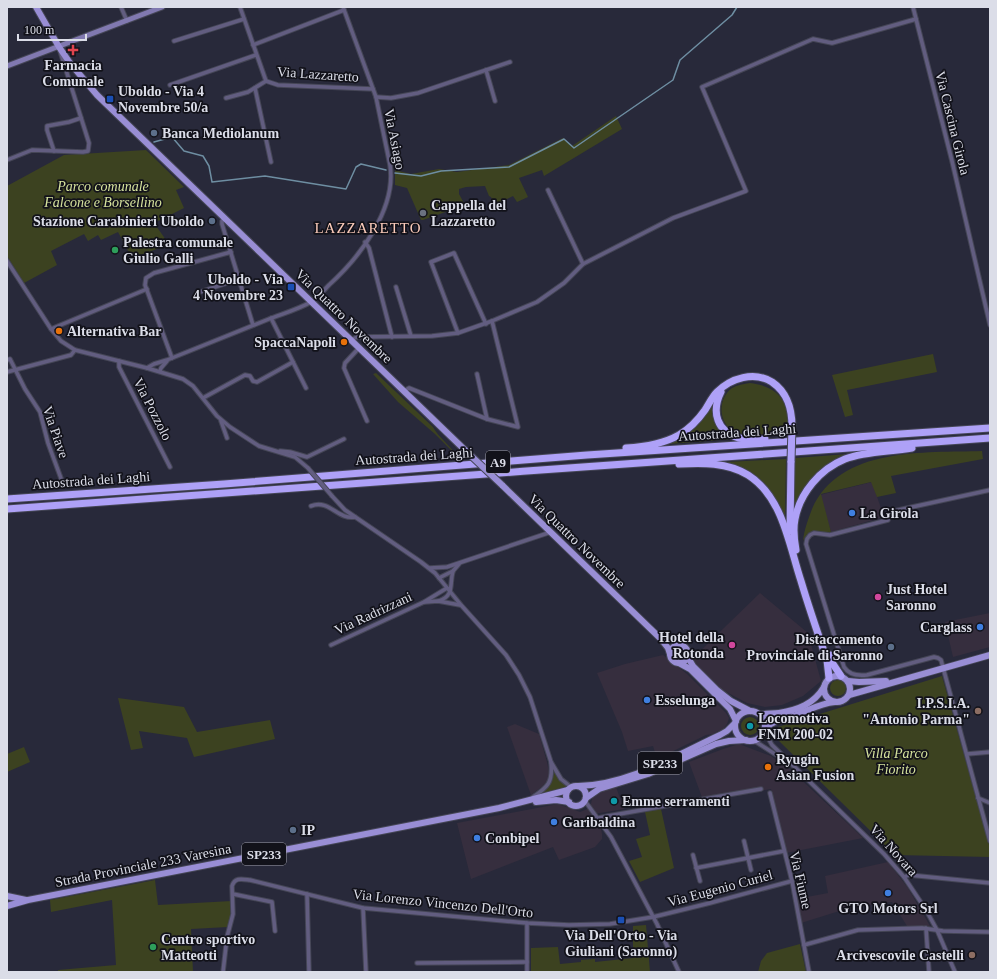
<svg xmlns="http://www.w3.org/2000/svg" width="997" height="979" viewBox="0 0 997 979" font-family="'Times New Roman',serif">
<style>
.commercial{fill:#362e3e}
.green{fill:#3c4220}
.lines{fill:none;stroke-linecap:round;stroke-linejoin:round}
.stream{stroke:#6e8ea2;stroke-width:1.5}
.street-casing{stroke:#454656;stroke-width:5.5}
.secondary-casing{stroke:#454656;stroke-width:7}
.primary-casing{stroke:#454656;stroke-width:8}
.highway-casing{stroke:#454656;stroke-width:9}
.street{stroke:#625d80;stroke-width:3.5}
.secondary{stroke:#8179b0;stroke-width:5}
.primary{stroke:#998ed5;stroke-width:6}
.highway{stroke:#aea1f7;stroke-width:7}
.street-bridge-casing{stroke:#454656;stroke-width:5.5;stroke-linecap:butt}
.primary-bridge-casing{stroke:#454656;stroke-width:8;stroke-linecap:butt}
.highway-bridge-casing{stroke:#454656;stroke-width:9;stroke-linecap:butt}
.street-bridge{stroke:#625d80;stroke-width:3.5}
.primary-bridge{stroke:#998ed5;stroke-width:6}
.highway-bridge{stroke:#aea1f7;stroke-width:7}
.health-dot{fill:#e0444e;stroke:#12121a;stroke-width:1.5}
.transit-dot{fill:#1a4fb4;stroke:#12121a;stroke-width:1.5}
.service-dot{fill:#5c6f8a;stroke:#12121a;stroke-width:1.5}
.worship-dot{fill:#6b7280;stroke:#12121a;stroke-width:1.5}
.leisure-dot{fill:#2e9e5b;stroke:#12121a;stroke-width:1.5}
.food-dot{fill:#e8710a;stroke:#12121a;stroke-width:1.5}
.shop-dot{fill:#3f7fe0;stroke:#12121a;stroke-width:1.5}
.hotel-dot{fill:#d1479c;stroke:#12121a;stroke-width:1.5}
.education-dot{fill:#8d6e63;stroke:#12121a;stroke-width:1.5}
.culture-dot{fill:#0f9aa8;stroke:#12121a;stroke-width:1.5}
.labels{text-anchor:middle;stroke-width:3.5;stroke-linejoin:round;paint-order:stroke}
.shield{fill:#12121a;stroke:#9fa0aa;stroke-width:1}
.shield-label{font-size:13px;font-weight:bold;fill:#dbdde8}
.poi-label{font-size:14px;font-weight:bold;fill:#dbdde8;stroke:#12121a;text-anchor:start}
.street-label{font-size:14px;fill:#dbdde8;stroke:#12121a}
.park-label{font-size:14px;font-style:italic;fill:#d6e39d;stroke:#12121a}
.neighbourhood-label{font-size:15px;letter-spacing:1px;fill:#fbcbba;stroke:#12121a}
</style>
<rect width="100%" height="100%" fill="#28293a"/>
<g class="commercial">
<path d="M872,482L884,517L831,532L820,495Z"/>
<path d="M760,593L808,633L821,681L803,696L782,705L765,707L747,703L715,686L692,659Z"/>
<path d="M990,613V647L953,657L945,622Z"/>
<path d="M663,655L687,674L726,713L729,718L727,724L724,728L713,734L706,735L657,759L653,746L628,751L622,732L597,673L625,664Z"/>
<path d="M515,724L539,734L547,762L549,772L548,780L543,786L531,795L507,727Z"/>
<path d="M739,744L771,756L790,769L863,838L786,853L771,789L703,800L689,762L723,749Z"/>
<path d="M616,787L624,809L594,814L600,824L602,834V839L595,847L559,860L553,847L471,879L457,823L558,804L580,812L590,808L593,795L597,792Z"/>
<path d="M888,862L908,888L930,926H907L892,902L849,908L801,923L796,899L828,893L825,876Z"/>
</g>
<g class="green">
<path d="M616,116L622,129L544,176L542,170L519,178L528,197L517,202L513,196L495,205L491,197L489,196L485,186L466,187L459,189V194L465,205L423,220H421L407,188L395,185V170L411,174L439,169L457,172L509,165L563,138L572,146Z"/>
<path d="M146,150L184,187L176,190L184,208L154,223L166,240L168,245L132,258L118,232L101,240L98,235L88,241L84,234L51,251L57,265L24,283L7,256V186L64,155Z"/>
<path d="M933,354L937,372L847,390L853,415L845,417L832,375Z"/>
<path d="M376,373L433,427C439,438 450,445 457,456L435,434L398,402L373,374Z"/>
<path d="M750,383C766,385 781,391 786,408C789,416 787,426 787,433C770,434 751,438 735,432C718,424 717,399 732,388C737,385 744,384 750,383Z"/>
<path d="M713,402L714,406L732,439L670,444Z"/>
<path d="M982,451L983,459L891,476L896,493L877,497L871,482L821,494L831,532C818,535 811,524 803,541C804,530 808,520 812,509C840,446 925,453 982,451Z"/>
<path d="M848,454L849,455L817,473L805,487L793,513L795,458Z"/>
<path d="M786,459L785,521L768,489L726,462Z"/>
<path d="M942,676L990,848V857L895,855L776,738L778,727Z"/>
<circle cx="838" cy="688" r="8"/>
<path d="M118,698L184,707L197,732L270,720L275,739L194,757L187,738L139,731L143,748L131,750Z"/>
<circle cx="750" cy="726" r="9"/>
<path d="M24,747L30,762L7,772V754Z"/>
<path d="M554,771L559,780L567,787L562,789L539,795C549,788 553,782 554,771Z"/>
<path d="M661,809L674,868L640,882L629,861L642,857L636,839L650,835L645,812Z"/>
<path d="M155,880L158,905L232,901L231,917L228,927L191,929L193,972H58V970L116,965L112,900L51,912L50,900Z"/>
<path d="M646,925L650,972H531V948L558,947L560,964L581,962V960L595,959V962L633,958V926Z"/>
<path d="M800,944L806,972H758L761,961L767,953Z"/>
</g>
<g class="lines">
<g class="stream">
<path d="M154,142L172,137L184,151L203,156L209,166L212,182L265,176L346,189L356,167L361,164L386,170"/>
<path d="M395,173L421,176L441,171L509,167L564,139L574,148L673,80L680,60L732,15L737,7"/>
</g>
<g class="street-casing">
<g id="street">
<path d="M121,7L127,21"/>
<path d="M240,7L266,81L278,85L373,89"/>
<path d="M913,7L952,161L990,325"/>
<path d="M174,41L244,19"/>
<path d="M253,45L344,10"/>
<path d="M486,70L495,101"/>
<path d="M170,85L256,55"/>
<path d="M255,88L271,162"/>
<path d="M376,97L391,98L418,93L510,62"/>
<path d="M226,98L248,92L266,81"/>
<path d="M54,151L47,130V126L69,122L81,118"/>
<path d="M7,160L32,150L83,152L88,151L89,143L60,51"/>
<path d="M548,190L583,264"/>
<path d="M225,218L222,221V224L253,325"/>
<path d="M365,242L369,248L392,337"/>
<path d="M7,261L51,329L61,341L75,350L147,368L183,379L193,386L217,416L230,427L259,446L295,457L308,468"/>
<path d="M396,287L411,336"/>
<path d="M197,293L239,279"/>
<path d="M271,318L306,388"/>
<path d="M51,329L147,289"/>
<path d="M458,333L431,262L454,253L486,324"/>
<path d="M351,340L357,337L432,336L458,333L492,321L537,302L564,283L583,264L673,218L746,191L702,87L813,39L832,43L916,19"/>
<path d="M359,348L345,363L344,368L367,421"/>
<path d="M172,358L145,285L146,278L154,273L231,252"/>
<path d="M7,360L10,359L25,389L40,412L48,443L62,481"/>
<path d="M119,361V367L170,467"/>
<path d="M147,368L154,364L167,360C201,346 235,333 269,319C282,314 299,309 311,302C318,298 323,291 329,285C359,258 397,209 390,165L376,97L343,7"/>
<path d="M160,371L161,368L167,361"/>
<path d="M7,372L71,355L75,350"/>
<path d="M477,374L487,419"/>
<path d="M404,391L409,388L487,419L518,427L492,321"/>
<path d="M203,398L245,375L250,376L253,381L257,382L293,362"/>
<path d="M221,421L227,438"/>
<path d="M280,451L290,452L307,457L344,439"/>
<path d="M990,490L894,511L889,515L888,520L830,535L814,533L810,535L807,539L806,544L844,667C849,675 858,676 867,675L934,657L938,658L941,660L990,841"/>
<path d="M332,496L345,510L421,562L435,573L461,605L506,655L519,675L530,697L551,762L561,779L571,787"/>
<path d="M311,506C330,499 337,520 355,517"/>
<path d="M430,568L447,567L551,532"/>
<path d="M439,578L453,571L459,564"/>
<path d="M439,601C455,595 449,585 453,571"/>
<path d="M425,602L438,601L460,605"/>
<path d="M331,645L424,602L447,588"/>
<path d="M764,731L772,745L884,854L904,877L926,910L937,930L955,972"/>
<path d="M753,740L789,763"/>
<path d="M967,754L990,752"/>
<path d="M770,793L792,881L809,972"/>
<path d="M533,797C548,787 553,782 551,763"/>
<path d="M978,798L990,803"/>
<path d="M585,801L611,837L657,924L679,972"/>
<path d="M599,818L608,816L761,789"/>
<path d="M744,841L751,870"/>
<path d="M693,855L700,881"/>
<path d="M696,868L784,851"/>
<path d="M904,877L909,875L990,883"/>
<path d="M233,894L272,902L275,931"/>
<path d="M307,894L309,972"/>
<path d="M363,908L366,972"/>
<path d="M926,928L929,972"/>
<path d="M804,945L858,930L922,928L943,931L990,932"/>
<path d="M417,963L527,962"/>
<path d="M223,972L227,937L233,914L232,886C235,877 242,879 250,880L363,908L527,923L569,925L610,924L653,917L710,903L792,881"/>
<path d="M527,972V923"/>
</g>
</g>
<g class="secondary-casing">
<path id="secondary" d="M7,66L162,7"/>
</g>
<g class="primary-casing">
<g id="primary">
<path d="M36,7L59,47L70,63L97,95L467,452"/>
<path d="M502,485L661,639L668,648L670,654"/>
<circle cx="679" cy="654" r="9"/>
<path d="M687,656L693,666L717,690L731,701L750,711"/>
<path d="M679,663L690,669L730,709L736,721"/>
<circle cx="837" cy="689" r="13"/>
<path d="M848,681L859,682L886,681"/>
<path d="M849,695L990,655"/>
<circle cx="750" cy="726" r="15"/>
<path d="M760,715C766,713 772,714 779,713C798,710 814,704 824,687"/>
<path d="M764,729C774,720 784,719 796,715C809,710 821,703 835,702"/>
<path d="M578,786C628,785 675,756 720,735L727,731L735,723"/>
<circle cx="576" cy="796" r="10"/>
<path d="M586,798L599,789L648,774L716,744L729,741L746,740"/>
<path d="M536,802L556,800L569,802"/>
<path d="M7,896L26,900"/>
<path d="M7,906L28,900L499,808L568,790"/>
</g>
</g>
<g class="highway-casing">
<g id="highway">
<path d="M721,392C711,412 717,432 739,438C748,440 757,439 765,439"/>
<path d="M626,448C644,447 663,444 679,435C689,429 698,420 705,410C709,404 712,397 717,392C731,378 754,371 772,382C788,393 792,409 792,427"/>
<path d="M679,464C702,463 727,462 748,475C783,497 789,545 801,581C809,608 818,634 827,660L829,678"/>
<path d="M7,499L224,484L587,455L990,428"/>
<path d="M7,509C335,486 662,460 990,438"/>
<path d="M790,531L791,461"/>
<path d="M796,550C794,539 793,529 795,519C800,493 820,469 845,459C866,451 889,452 912,448"/>
<path d="M830,655L833,664L841,676"/>
</g>
</g>
<use href="#street" class="street"/>
<use href="#secondary" class="secondary"/>
<use href="#primary" class="primary"/>
<use href="#highway" class="highway"/>
<g class="street-bridge-casing">
<path id="street-bridge" d="M308,468L332,496"/>
</g>
<g class="primary-bridge-casing">
<path id="primary-bridge" d="M467,452L502,485"/>
</g>
<g class="highway-bridge-casing">
<path id="highway-bridge" d="M791,461L792,427"/>
</g>
<use href="#street-bridge" class="street-bridge"/>
<use href="#primary-bridge" class="primary-bridge"/>
<use href="#highway-bridge" class="highway-bridge"/>
</g>
<path class="health-dot" d="M71 44h4v4h4v4h-4v4h-4v-4h-4v-4h4z"/>
<g class="transit-dot">
<rect x="106" y="95" width="8" height="8" rx="2"/>
<rect x="287" y="283" width="8" height="8" rx="2"/>
<rect x="617" y="916" width="8" height="8" rx="2"/>
</g>
<g class="service-dot">
<circle cx="154" cy="133" r="4"/>
<circle cx="212" cy="221" r="4"/>
<circle cx="891" cy="647" r="4"/>
<circle cx="293" cy="830" r="4"/>
</g>
<circle class="worship-dot" cx="423" cy="213" r="4"/>
<g class="leisure-dot">
<circle cx="115" cy="250" r="4"/>
<circle cx="153" cy="947" r="4"/>
</g>
<g class="food-dot">
<circle cx="59" cy="331" r="4"/>
<circle cx="344" cy="342" r="4"/>
<circle cx="768" cy="767" r="4"/>
</g>
<g class="shop-dot">
<circle cx="852" cy="513" r="4"/>
<circle cx="980" cy="627" r="4"/>
<circle cx="647" cy="700" r="4"/>
<circle cx="554" cy="822" r="4"/>
<circle cx="477" cy="838" r="4"/>
<circle cx="888" cy="893" r="4"/>
</g>
<g class="hotel-dot">
<circle cx="878" cy="597" r="4"/>
<circle cx="732" cy="645" r="4"/>
</g>
<g class="education-dot">
<circle cx="978" cy="711" r="4"/>
<circle cx="972" cy="955" r="4"/>
</g>
<g class="culture-dot">
<circle cx="750" cy="726" r="4"/>
<circle cx="614" cy="801" r="4"/>
</g>
<g class="labels">
<g class="shield">
<rect x="486" y="451" width="24" height="22" rx="3"/>
<rect x="638" y="752" width="44" height="22" rx="3"/>
<rect x="242" y="843" width="44" height="22" rx="3"/>
</g>
<g class="shield-label">
<text x="498" y="467">A9</text>
<text x="660" y="768">SP233</text>
<text x="264" y="859">SP233</text>
</g>
<g class="poi-label">
<text x="73" y="70" text-anchor="middle">Farmacia<tspan x="73" dy="16">Comunale</tspan></text>
<text x="118" y="96">Uboldo - Via 4<tspan x="118" dy="16">Novembre 50/a</tspan></text>
<text x="162" y="138">Banca Mediolanum</text>
<text x="431" y="210">Cappella del<tspan x="431" dy="16">Lazzaretto</tspan></text>
<text x="204" y="226" text-anchor="end">Stazione Carabinieri Uboldo</text>
<text x="123" y="247">Palestra comunale<tspan x="123" dy="16">Giulio Galli</tspan></text>
<text x="283" y="284" text-anchor="end">Uboldo - Via<tspan x="283" dy="16">4 Novembre 23</tspan></text>
<text x="67" y="336">Alternativa Bar</text>
<text x="336" y="347" text-anchor="end">SpaccaNapoli</text>
<text x="860" y="518">La Girola</text>
<text x="886" y="594">Just Hotel<tspan x="886" dy="16">Saronno</tspan></text>
<text x="972" y="632" text-anchor="end">Carglass</text>
<text x="724" y="642" text-anchor="end">Hotel della<tspan x="724" dy="16">Rotonda</tspan></text>
<text x="883" y="644" text-anchor="end">Distaccamento<tspan x="883" dy="16">Provinciale di Saronno</tspan></text>
<text x="655" y="705">Esselunga</text>
<text x="970" y="708" text-anchor="end">I.P.S.I.A.<tspan x="970" dy="16">"Antonio Parma"</tspan></text>
<text x="758" y="723">Locomotiva<tspan x="758" dy="16">FNM 200-02</tspan></text>
<text x="776" y="764">Ryugin<tspan x="776" dy="16">Asian Fusion</tspan></text>
<text x="622" y="806">Emme serramenti</text>
<text x="562" y="827">Garibaldina</text>
<text x="301" y="835">IP</text>
<text x="485" y="843">Conbipel</text>
<text x="888" y="913" text-anchor="middle">GTO Motors Srl</text>
<text x="621" y="940" text-anchor="middle">Via Dell'Orto - Via<tspan x="621" dy="16">Giuliani (Saronno)</tspan></text>
<text x="161" y="944">Centro sportivo<tspan x="161" dy="16">Matteotti</tspan></text>
<text x="964" y="960" text-anchor="end">Arcivescovile Castelli</text>
</g>
<g class="street-label">
<text transform="translate(318 74) rotate(4)" y="5">Via Lazzaretto</text>
<text transform="translate(953 123) rotate(76)" y="5">Via Cascina Girola</text>
<text transform="translate(395 139) rotate(79)" y="5">Via Asiago</text>
<text transform="translate(344 316) rotate(44)" y="5">Via Quattro Novembre</text>
<text transform="translate(153 409) rotate(63)" y="5">Via Pozzolo</text>
<text transform="translate(56 432) rotate(71)" y="5">Via Piave</text>
<text transform="translate(737 432) rotate(-4)" y="5">Autostrada dei Laghi</text>
<text transform="translate(414 456) rotate(-4)" y="5">Autostrada dei Laghi</text>
<text transform="translate(91 480) rotate(-4)" y="5">Autostrada dei Laghi</text>
<text transform="translate(577 541) rotate(44)" y="5">Via Quattro Novembre</text>
<text transform="translate(373 613) rotate(-25)" y="5">Via Radrizzani</text>
<text transform="translate(894 850) rotate(48)" y="5">Via Novara</text>
<text transform="translate(143 865) rotate(-11)" y="5">Strada Provinciale 233 Varesina</text>
<text transform="translate(801 880) rotate(77)" y="5">Via Fiume</text>
<text transform="translate(720 888) rotate(-15)" y="5">Via Eugenio Curiel</text>
<text transform="translate(443 903) rotate(6)" y="5">Via Lorenzo Vincenzo Dell'Orto</text>
</g>
<g class="park-label">
<text x="103" y="191">Parco comunale<tspan x="103" dy="16">Falcone e Borsellino</tspan></text>
<text x="896" y="758">Villa Parco<tspan x="896" dy="16">Fiorito</tspan></text>
</g>
<g class="neighbourhood-label">
<text x="368" y="233">LAZZARETTO</text>
</g>
</g>
<rect width="997" height="979" fill="none" stroke="#dbdde8" stroke-width="16"/>
<path d="M18 34v6h68v-6" fill="none" stroke="#dbdde8" stroke-width="2"/>
<text x="24" y="34" font-size="12" fill="#dbdde8" stroke="#12121a" stroke-width="3" paint-order="stroke">100 m</text>
</svg>
